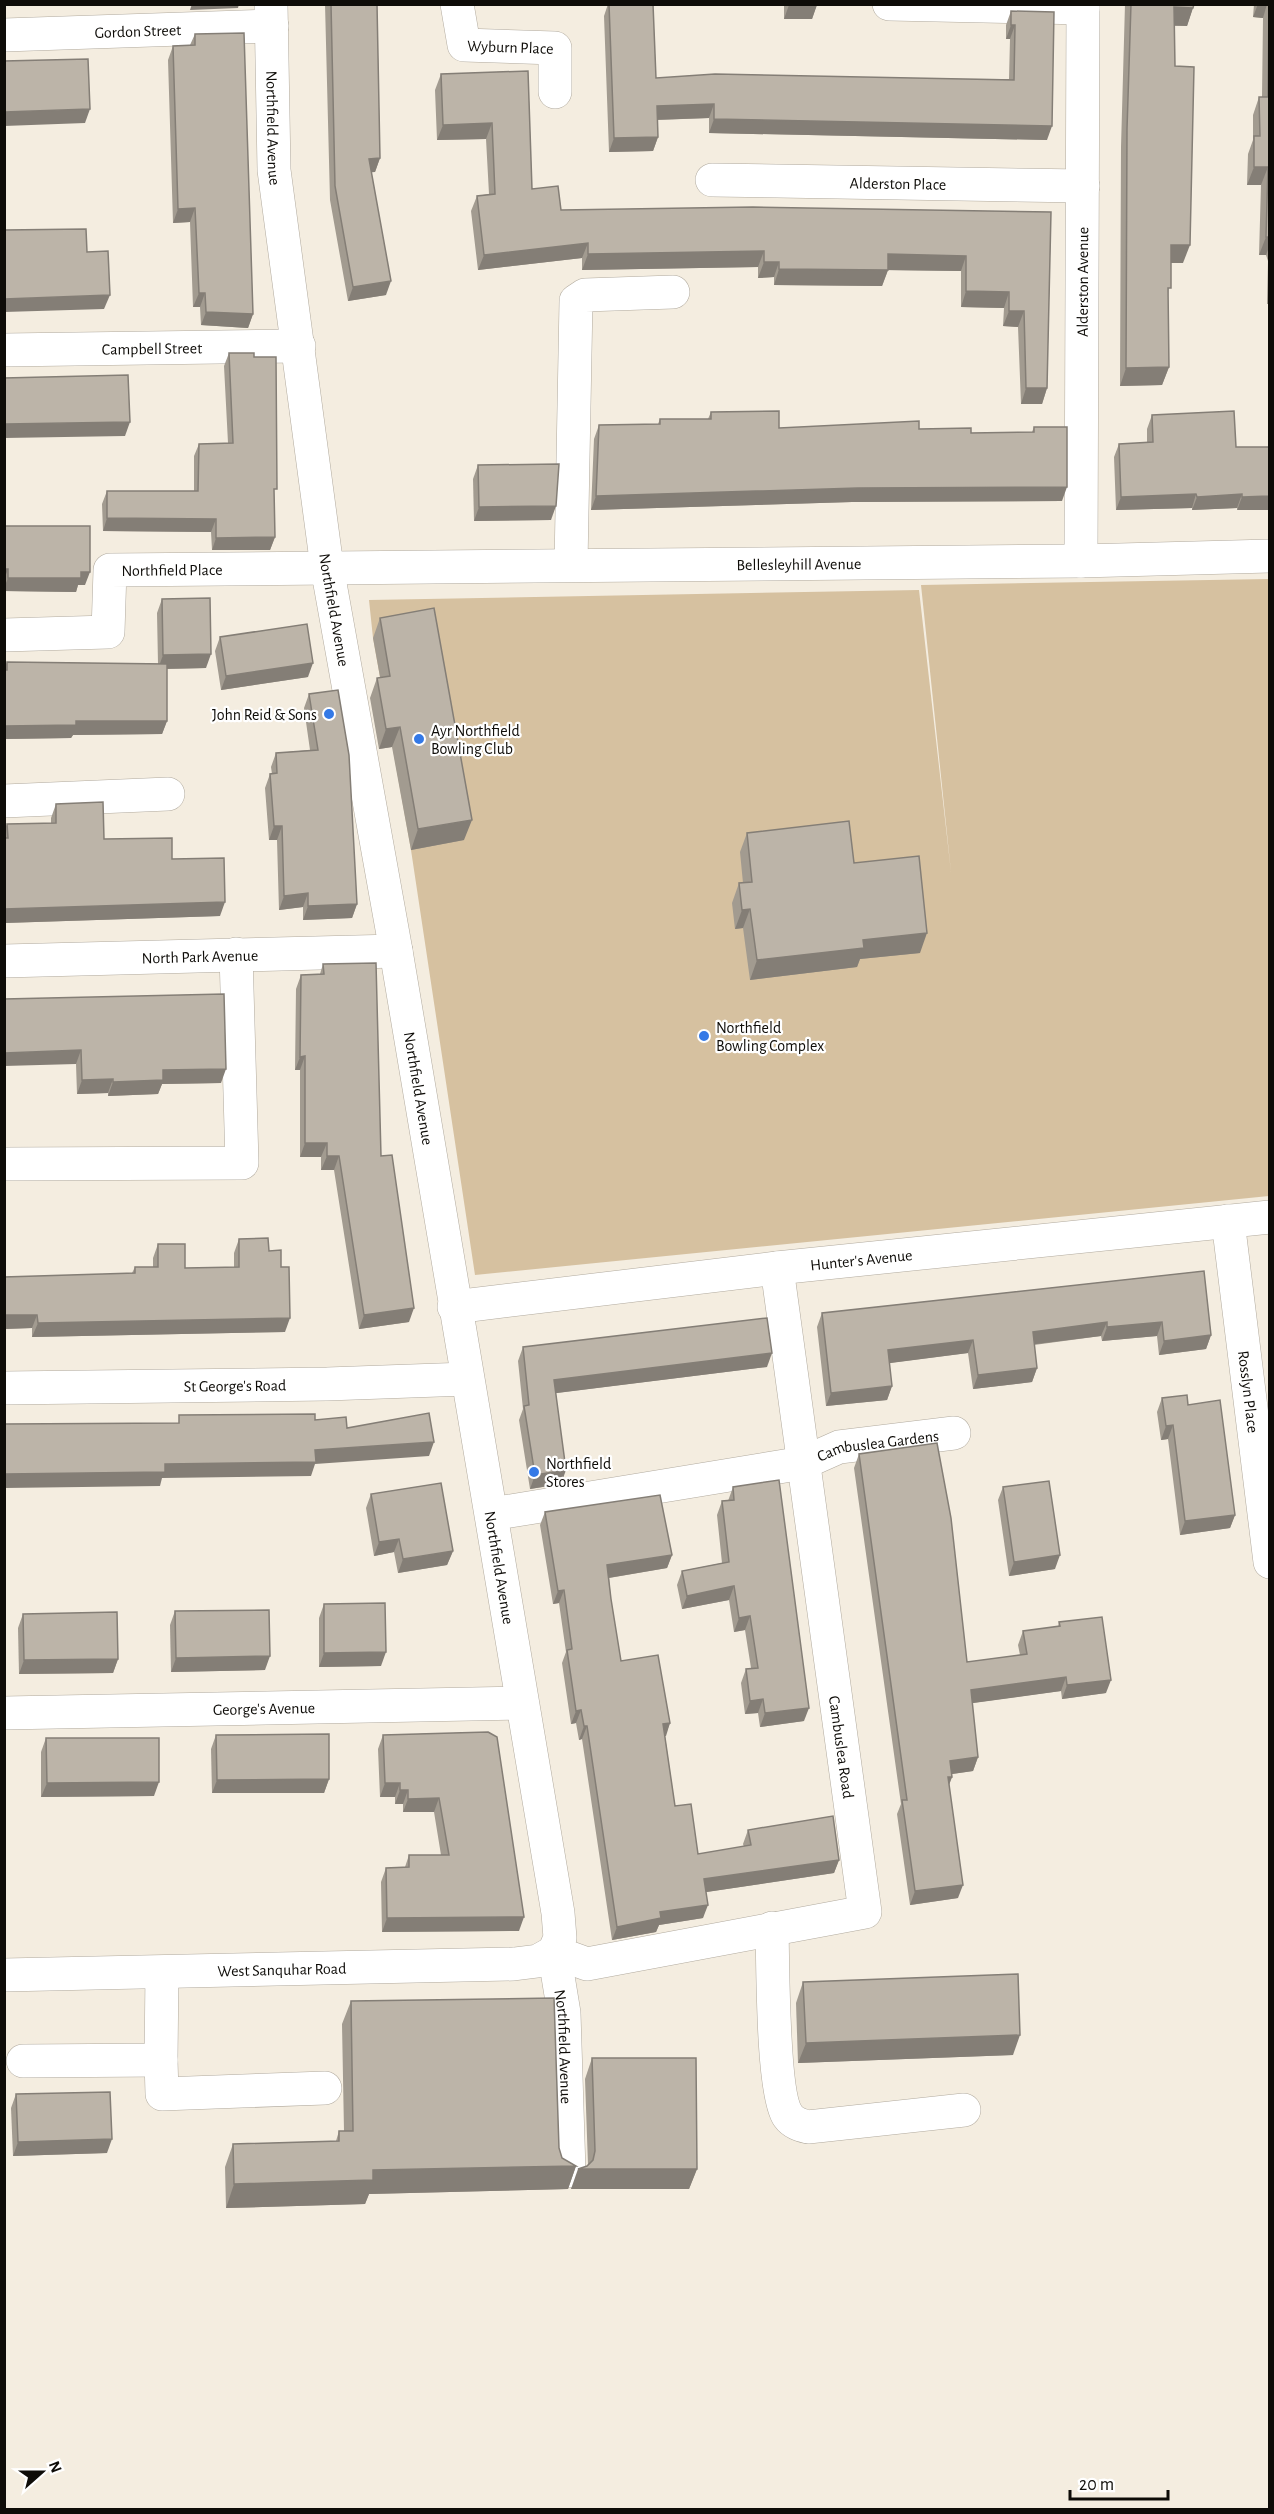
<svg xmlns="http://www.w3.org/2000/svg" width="1274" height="2514" viewBox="0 0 1274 2514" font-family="'Alegreya Sans',sans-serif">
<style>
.green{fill:#d6c1a0}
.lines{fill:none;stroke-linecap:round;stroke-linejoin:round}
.minor-casing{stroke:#b1aa9e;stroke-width:34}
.minor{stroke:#fff;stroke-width:33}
.wall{fill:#a29b90}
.shaded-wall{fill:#847e76}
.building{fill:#bcb4a8;stroke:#847e76;stroke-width:1.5}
.poi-dot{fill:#3479e6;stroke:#fff;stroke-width:2}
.labels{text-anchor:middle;stroke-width:4.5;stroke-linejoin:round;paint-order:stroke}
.street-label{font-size:16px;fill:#0e0c08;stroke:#fff}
.poi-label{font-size:16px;fill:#0e0c08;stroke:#fff;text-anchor:start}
</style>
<rect width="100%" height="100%" fill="#f4ede0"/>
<path class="green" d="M1269,579V1196L475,1275L411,850L373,638L369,600L919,590L951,872L921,585Z"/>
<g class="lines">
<g class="minor-casing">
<g id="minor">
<path id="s1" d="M271,4L274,170L327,567L396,951L558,1913L560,1938L554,1952L564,2013L569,2171"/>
<path id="s2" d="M457,4L464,45L555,48V92"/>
<path d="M889,4L1083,8"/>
<path id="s3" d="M4,35L272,26"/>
<path id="s4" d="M712,180L1083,186"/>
<path id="s5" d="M4,350L299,346"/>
<path id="s6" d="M1081,561L1083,4"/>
<path d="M571,564L576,301L585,295L673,292"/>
<path id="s7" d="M4,635L108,632L110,570L1081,561L1270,556"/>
<path d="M4,801L168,794"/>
<path id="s8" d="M4,961L396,951"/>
<path d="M4,1164L242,1163L236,954"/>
<path id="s9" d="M1228,1221L1270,1562"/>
<path id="s10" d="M454,1307L777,1268L1270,1217"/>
<path id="s11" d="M4,1388L327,1384L467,1379"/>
<path id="s12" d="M492,1514L803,1463L839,1447L954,1433"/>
<path id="s13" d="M4,1713L522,1703"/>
<path d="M772,1928C773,1961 772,2094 788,2116C793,2123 800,2125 808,2127L964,2110"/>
<path d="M554,1952L587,1964L865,1912L777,1268"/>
<path id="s14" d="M4,1975L514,1964L538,1961L554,1952"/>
<path d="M161,2060L162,2094L325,2088"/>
<path d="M23,2061L161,2060L162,1973"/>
</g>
</g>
<use href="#minor" class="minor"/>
</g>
<g class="wall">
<path d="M325,4H377L380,158L375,172H371L386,295L348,301L330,200Z"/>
<path d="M608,4H653L656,78L1009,79L1010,39H1006V25L1011,11L1047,140L709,133V118L657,120L658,137L653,151L609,152L604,16Z"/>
<path d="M784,4H817L812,19H784Z"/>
<path d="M1125,4H1194L1187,26H1174L1175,66L1183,263H1171L1168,296L1169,367L1162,385L1120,386L1121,147Z"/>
<path d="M1254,4H1269V304H1267L1268,261L1266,255H1259L1261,185H1247L1248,154L1253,140V115L1259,97H1262L1263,18L1253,17Z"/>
<path d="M195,34L253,314L248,328L201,325L200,307H193L190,222L173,223L168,60L173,46L190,45Z"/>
<path d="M528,71L532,189L561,210L1051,212L1047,388L1042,404H1021L1018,327L1003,326L1004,308L961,307V271L888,270L882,286L774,285V277L758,278V267L582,270V258L478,270L471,211L477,196L489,194L486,139L437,140L435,90L441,74Z"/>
<path d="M229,353L274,497L275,537L270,550H212L211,532L103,531L102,504L107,491H194V456L199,444L228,443L224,366Z"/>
<path d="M711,412L779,428L919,429L971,433L1032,432L1034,427L1062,501L852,502L591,510L594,439L599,425L658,424L660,419H708Z"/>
<path d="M1152,415L1236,447H1269L1237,510V508L1192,510V508L1116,510L1114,457L1119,444L1147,443V429Z"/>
<path d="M478,465L551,520L474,521L473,479Z"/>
<path d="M4,526L85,585H78L76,592L4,591Z"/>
<path d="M162,599L206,668L167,669V721L162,734L73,735L71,738L4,739V668L7,662L158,664L157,613Z"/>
<path d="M380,618L464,840L411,850L392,747L379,749L370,698L377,678L380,677L373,638Z"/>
<path d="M220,637L308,677L221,690L215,651Z"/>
<path d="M309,694L357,904L352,918L303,920V907L279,910L277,840H269L265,788L270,774H272L271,767L276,753L310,750L304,708Z"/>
<path d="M56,804L104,839L172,859L220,916L4,923V831L7,824L51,823V818Z"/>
<path d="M747,833L854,863L920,953L860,959L857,967L750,980L743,928L735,929L732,903L739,883H743L740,852Z"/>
<path d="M323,964L381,1156L409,1322L359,1329L334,1170H321V1157H300V1070H295L296,989L301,975L320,974Z"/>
<path d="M4,999L221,1083L162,1084L158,1094L108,1096V1093L77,1094L76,1064Z"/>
<path d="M239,1239L269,1251L285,1332L32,1337V1328L4,1329L132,1273L135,1267H153V1258L158,1244L185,1268L234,1267V1253Z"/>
<path d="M1204,1271L1211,1335L1206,1349L1159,1355L1157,1336L1102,1341L1101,1336L1034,1345L1037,1368L1032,1382L973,1389L968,1353L889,1363L892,1386L887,1400L826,1406L817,1327L822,1313Z"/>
<path d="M523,1347L767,1367L556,1393L561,1484L530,1489L519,1420L523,1409L518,1361Z"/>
<path d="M1162,1398L1188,1405L1235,1515L1230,1528L1180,1535L1168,1439L1161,1440L1157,1412Z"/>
<path d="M859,1454L967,1662L1020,1655L1018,1645L1023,1631L1058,1627L1059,1622L1106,1693L1062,1699L1061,1691L972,1703L978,1757L973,1771L952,1774V1777L949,1785L958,1898L910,1905L897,1814L901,1804L854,1468Z"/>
<path d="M733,1487L804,1721L760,1727L758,1713L745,1714L741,1683L746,1669L751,1668L745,1630L734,1632L729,1600L682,1609L677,1585L682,1571L722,1563L717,1515L722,1501H728Z"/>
<path d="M1003,1487L1055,1569L1009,1576L998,1500Z"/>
<path d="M371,1494L453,1551L447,1565L398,1573L394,1552L374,1556L366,1508Z"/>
<path d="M545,1512L672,1555L667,1568L609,1578L611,1599L621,1661L670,1723L665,1736L675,1806L698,1854L744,1847L743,1844L748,1830L839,1860L834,1873L706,1892L703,1918L659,1925L656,1932L612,1940L582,1739L579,1740L576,1723L571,1724L562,1663L566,1652L559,1603L553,1604L540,1525Z"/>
<path d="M324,1604L381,1666L319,1667V1618Z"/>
<path d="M175,1611L265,1670L171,1672L170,1625Z"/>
<path d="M23,1614L118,1659L113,1673L19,1674L18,1628Z"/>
<path d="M488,1732L519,1931L382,1932L381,1882L386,1868L405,1867L409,1855H441L434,1812H403V1804H395V1797H380L378,1749L383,1735Z"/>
<path d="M216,1735L329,1779L324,1793H212L211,1749Z"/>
<path d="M46,1738L154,1796L41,1797V1752Z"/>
<path d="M803,1982L1013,2055L798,2063L796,2003Z"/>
<path d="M351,2001L559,2148L562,2158L576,2166L568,2189L369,2194L365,2204L226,2208L225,2167L233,2144L336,2141L339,2131H344L342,2024Z"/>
<path d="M592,2058L697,2169L689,2189H571L588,2165L585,2079Z"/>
<path d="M16,2094L107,2153L13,2156L11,2108Z"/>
</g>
<g class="shaded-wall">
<path d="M192,4H239L238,8L190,10Z"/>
<path d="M1258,4H1267L1263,18L1253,17Z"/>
<path d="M789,5H817L812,19H784Z"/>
<path d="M1174,7L1193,8L1187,26L1167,25Z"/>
<path d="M1011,25H1015L1010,39H1006Z"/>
<path d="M714,104L709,118L651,120L657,106Z"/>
<path d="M90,109L85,123L4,126V112Z"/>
<path d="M714,119L1052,126L1047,140L709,133Z"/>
<path d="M492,123L486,139L437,140L443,125Z"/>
<path d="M658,137L653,151L609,152L614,138Z"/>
<path d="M380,158L375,172L363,173L369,159Z"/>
<path d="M1254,167H1268L1261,185H1247Z"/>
<path d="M195,208L190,222L173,223L178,209Z"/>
<path d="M1266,237H1269V247L1266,255H1259Z"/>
<path d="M588,243L582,258L478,270L484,255Z"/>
<path d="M1171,245H1190L1183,263H1165Z"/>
<path d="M764,251L758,267L582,270L588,254Z"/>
<path d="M888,254L966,256L961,271L882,270Z"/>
<path d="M764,262H779L774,277L758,278Z"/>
<path d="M779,269L888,270L882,286L774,285Z"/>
<path d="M391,281L386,295L348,301L353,287Z"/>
<path d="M966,291L1009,292L1004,308L961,307Z"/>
<path d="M199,293H205L200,307H193Z"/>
<path d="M110,295L104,309L4,312V299Z"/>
<path d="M1009,311H1024L1018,327L1003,326Z"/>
<path d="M206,312L253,314L248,328L201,325Z"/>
<path d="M1169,367L1162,385L1120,386L1126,368Z"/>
<path d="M1026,388H1047L1042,404H1021Z"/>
<path d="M130,422L125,436L4,438V424Z"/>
<path d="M1067,487L1062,501L852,502L591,510L596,496L858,488Z"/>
<path d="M1196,494L1192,508L1116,510L1121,497Z"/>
<path d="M1242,494L1237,508L1192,510L1197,497Z"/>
<path d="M1269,496V510H1237L1242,497Z"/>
<path d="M556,506L551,520L474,521L479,507Z"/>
<path d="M107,518L216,519L211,532L103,531Z"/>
<path d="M275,537L270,550H212L216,538Z"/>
<path d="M4,569H8L4,580Z"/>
<path d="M81,572H90L85,585H78L76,592L4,591V588L8,578Z"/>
<path d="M211,654L206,668L158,669L163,655Z"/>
<path d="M313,663L308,677L221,690L226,676Z"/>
<path d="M76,721H167L162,734L73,735L71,738L4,739V726Z"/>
<path d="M400,727L392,747L379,749L386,729Z"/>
<path d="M472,820L464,840L411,850L418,829Z"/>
<path d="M274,826H282L277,840H269Z"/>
<path d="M308,893L303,907L279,910L284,896Z"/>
<path d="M225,902L220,916L4,923V909Z"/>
<path d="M357,904L352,918L303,920L308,906Z"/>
<path d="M750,909L743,928L735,929L742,910Z"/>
<path d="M927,933L920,953L860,959L857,967L750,980L757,960L863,940Z"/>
<path d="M81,1050L76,1064L4,1066V1053Z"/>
<path d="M305,1056L300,1070H295L300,1057Z"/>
<path d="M226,1069L221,1083L162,1084L158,1094L108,1096L113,1082L163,1070Z"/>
<path d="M113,1079L108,1093L77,1094L82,1080Z"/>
<path d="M305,1143H327L321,1157H300Z"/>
<path d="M327,1156H339L334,1170H321Z"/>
<path d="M414,1308L409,1322L359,1329L364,1315Z"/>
<path d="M4,1315H37L32,1328L4,1329Z"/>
<path d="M290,1318L285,1332L32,1337L38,1323Z"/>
<path d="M1107,1322L1101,1336L1028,1345L1033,1332Z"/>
<path d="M1162,1322L1157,1336L1102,1341L1107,1327Z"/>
<path d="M1211,1335L1206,1349L1159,1355L1164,1341Z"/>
<path d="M973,1340L968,1353L883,1364L888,1350Z"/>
<path d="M772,1353L767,1367L549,1394L554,1380Z"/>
<path d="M1037,1368L1032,1382L973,1389L978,1375Z"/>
<path d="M892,1386L887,1400L826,1406L831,1393Z"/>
<path d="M1173,1425L1168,1439L1161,1440L1166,1426Z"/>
<path d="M434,1442L429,1456L315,1464L311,1476L162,1478L160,1486L4,1488V1474L165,1464L315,1450Z"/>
<path d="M566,1470L561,1484L530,1489L535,1475Z"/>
<path d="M1235,1515L1230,1528L1180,1535L1185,1521Z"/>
<path d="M399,1539L394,1552L374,1556L379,1542Z"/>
<path d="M453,1551L447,1565L398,1573L403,1559Z"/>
<path d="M672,1555L667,1568L602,1579L607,1565Z"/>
<path d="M1060,1555L1055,1569L1009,1576L1014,1562Z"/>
<path d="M734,1586L729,1600L682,1609L687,1596Z"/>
<path d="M564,1590L559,1603L553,1604L558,1591Z"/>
<path d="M750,1616L745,1630L734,1632L739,1618Z"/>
<path d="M386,1652L381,1666L319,1667L324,1653Z"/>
<path d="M270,1656L265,1670L171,1672L176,1658Z"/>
<path d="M118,1659L113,1673L19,1674L24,1660Z"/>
<path d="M1066,1677L1061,1691L966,1704L971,1690Z"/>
<path d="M1111,1680L1106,1693L1062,1699L1067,1685Z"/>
<path d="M763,1699L758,1713L745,1714L750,1701Z"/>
<path d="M809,1708L804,1721L760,1727L765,1713Z"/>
<path d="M581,1710L576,1723L571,1724L576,1711Z"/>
<path d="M670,1723L666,1736L658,1737L663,1724Z"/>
<path d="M584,1726H587L582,1739L579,1740Z"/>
<path d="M978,1757L973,1771L945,1775L950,1761Z"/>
<path d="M948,1777H952L947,1790Z"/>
<path d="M329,1779L324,1793H212L217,1780Z"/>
<path d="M159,1782L154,1796L41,1797L47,1783Z"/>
<path d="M385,1783H400L395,1797H380Z"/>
<path d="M400,1790H408L403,1804H395Z"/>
<path d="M439,1798L434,1812H403L408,1799Z"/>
<path d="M839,1860L834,1873L700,1893L704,1879Z"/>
<path d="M963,1885L958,1898L910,1905L915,1891Z"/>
<path d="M708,1905L703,1918L659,1925L656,1932L612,1940L617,1927L660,1912Z"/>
<path d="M524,1917L519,1931L382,1932L387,1918Z"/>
<path d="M1020,2035L1013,2055L798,2063L806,2043Z"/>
<path d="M112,2139L107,2153L13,2156L18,2142Z"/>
<path d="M576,2166L568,2189L369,2194L365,2204L226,2208L234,2184L373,2170Z"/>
<path d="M578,2169H697L689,2189H571Z"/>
</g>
<g class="building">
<path d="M331,4H377L380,158L369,159L391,281L353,287L335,186Z"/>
<path d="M609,4H653L656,78L715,74L1014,80L1015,25H1011V11L1054,12L1052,126L714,119V104L657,106L658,137L614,138Z"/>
<rect x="789" y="4" width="28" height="1"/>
<path d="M1131,4H1194L1193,8L1174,7L1175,66L1194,67L1190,245H1171V288H1168L1169,367L1126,368L1127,129Z"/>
<path d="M1269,4V237H1266L1268,167H1254V136H1260L1259,97H1268Z"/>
<path d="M244,33L253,314L206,312L205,293H199L195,208L178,209L173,46L195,45V34Z"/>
<path d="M88,59L90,109L4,112V61Z"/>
<path d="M528,71L532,189L558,186L561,210L753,207L1051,212L1047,388H1026L1024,311H1009V292L966,291V256L888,254V270L779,269V262H764V251L588,254V243L484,255L477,196L495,194L492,123L443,125L441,74Z"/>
<path d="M86,229L87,252L108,251L110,295L4,299V230Z"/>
<path d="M229,353H254V357H276L277,489H274L275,537L216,538V519L107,518V491H198L199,444L233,443Z"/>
<path d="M128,375L130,422L4,424V378Z"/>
<path d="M779,411V428L919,421V429L971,428V433L1034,432V427H1067V487L858,488L596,496L599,425L660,424V419H711V412Z"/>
<path d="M1234,411L1236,447H1269V496L1242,497V494L1197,497L1196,494L1121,497L1119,444L1153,442L1152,415Z"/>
<path d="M559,464L556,506L479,507L478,465Z"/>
<path d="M4,526H90V572H81V578H8V569H4Z"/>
<path d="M210,598L211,654L163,655L162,599Z"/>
<path d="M434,608L472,820L418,829L400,727L386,729L377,678L390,676L380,618Z"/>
<path d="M307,624L313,663L226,676L220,637Z"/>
<path d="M7,662L167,664V721H76V725L4,726V670H7Z"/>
<path d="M338,690L349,755L357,904L308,906V893L284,896L282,826H274L270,774L277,773L276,753L318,750L309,694Z"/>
<path d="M103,802L104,839L172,838V859L224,858L225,902L4,909V838H8L7,824L56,823V804Z"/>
<path d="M849,821L854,863L919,856L927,933L863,940L864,948L757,960L750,909L742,910L739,883L752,882L747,833Z"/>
<path d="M376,963L381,1156L392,1155L414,1308L364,1315L339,1156H327V1143H305V1056L300,1057L301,975L324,974L323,964Z"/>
<path d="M224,994L226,1069L163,1070V1080L113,1082V1079L82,1080L81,1050L4,1053V999Z"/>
<path d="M268,1238L269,1251L281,1250V1267H289L290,1318L38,1323L37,1315H4V1277L135,1273V1267H158V1244H185V1268L239,1267V1239Z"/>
<path d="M1204,1271L1211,1335L1164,1341L1162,1322L1107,1327V1322L1033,1332L1037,1368L978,1375L973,1340L888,1350L892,1386L831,1393L822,1313Z"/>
<path d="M767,1318L772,1353L554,1380L566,1470L535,1475L524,1406L529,1405L523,1347Z"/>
<path d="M1187,1395L1188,1405L1220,1400L1235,1515L1185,1521L1173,1425L1166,1426L1162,1398Z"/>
<path d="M429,1413L434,1442L315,1450L316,1462L165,1464V1472L4,1474V1424L179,1423V1415L315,1414V1420L346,1417L347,1428Z"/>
<path d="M937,1443L951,1518L967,1662L1027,1654L1023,1631L1060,1626L1059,1622L1102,1617L1111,1680L1067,1685L1066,1677L971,1690L978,1757L950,1761L952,1777H948L963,1885L915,1891L902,1800H907L859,1454Z"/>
<path d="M779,1480L809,1708L765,1713L763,1699L750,1701L746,1669L758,1668L750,1616L739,1618L734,1586L687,1596L682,1571L729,1562L722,1501L734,1500L733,1487Z"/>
<path d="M1049,1481L1060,1555L1014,1562L1003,1487Z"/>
<path d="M441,1483L453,1551L403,1559L399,1539L379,1542L371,1494Z"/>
<path d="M660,1495L672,1555L607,1565L611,1599L621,1661L658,1655L670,1723L663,1724L675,1806L691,1804L698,1854L751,1845L748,1830L833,1816L839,1860L704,1879L708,1905L660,1912L661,1918L617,1927L587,1726H584L581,1710L576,1711L567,1650L572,1649L564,1590L558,1591L545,1512Z"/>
<path d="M385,1603L386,1652L324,1653V1604Z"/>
<path d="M269,1610L270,1656L176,1658L175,1611Z"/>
<path d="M117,1612L118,1659L24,1660L23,1614Z"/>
<path d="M488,1732L497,1737L524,1917L387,1918L386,1868L409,1867V1855H449L439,1798L408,1799V1790H400V1783H385L383,1735Z"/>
<path d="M329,1734V1779L217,1780L216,1735Z"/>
<path d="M46,1738H159V1782L47,1783Z"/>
<path d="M1018,1974L1020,2035L806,2043L803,1982Z"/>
<path d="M554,1998L559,2148L562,2158L576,2166L373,2170V2180L234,2184L233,2144L339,2141V2131H353L351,2001Z"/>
<path d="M592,2058H696L697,2169H578L587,2166L593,2160L595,2151Z"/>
<path d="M110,2092L112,2139L18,2142L16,2094Z"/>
</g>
<g class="poi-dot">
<circle cx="329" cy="714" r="6"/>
<circle cx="419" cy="739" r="6"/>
<circle cx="704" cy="1036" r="6"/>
<circle cx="534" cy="1472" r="6"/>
</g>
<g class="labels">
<g class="street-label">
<text dy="6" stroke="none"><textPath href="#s3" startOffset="134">Gordon Street</textPath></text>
<text dy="6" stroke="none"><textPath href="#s2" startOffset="88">Wyburn Place</textPath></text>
<text dy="6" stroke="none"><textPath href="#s1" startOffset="124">Northfield Avenue</textPath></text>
<text dy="6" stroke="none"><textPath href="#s4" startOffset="186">Alderston Place</textPath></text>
<text dy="6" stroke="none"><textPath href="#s6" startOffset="279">Alderston Avenue</textPath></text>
<text dy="6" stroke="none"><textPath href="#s5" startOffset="148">Campbell Street</textPath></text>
<text dy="6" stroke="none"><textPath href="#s7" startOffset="855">Bellesleyhill Avenue</textPath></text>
<text dy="6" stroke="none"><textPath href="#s7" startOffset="228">Northfield Place</textPath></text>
<text dy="6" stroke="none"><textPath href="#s1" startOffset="610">Northfield Avenue</textPath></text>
<text dy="6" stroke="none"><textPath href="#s8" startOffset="196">North Park Avenue</textPath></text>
<text dy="6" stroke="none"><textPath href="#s1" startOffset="1096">Northfield Avenue</textPath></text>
<text dy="6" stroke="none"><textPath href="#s10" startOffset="410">Hunter's Avenue</textPath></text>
<text dy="6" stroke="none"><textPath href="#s11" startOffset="231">St George's Road</textPath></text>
<text dy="6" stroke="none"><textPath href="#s9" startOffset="172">Rosslyn Place</textPath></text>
<text dy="6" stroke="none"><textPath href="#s12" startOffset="393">Cambuslea Gardens</textPath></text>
<text dy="6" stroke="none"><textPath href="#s1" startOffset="1582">Northfield Avenue</textPath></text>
<text dy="6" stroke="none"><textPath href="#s13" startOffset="260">George's Avenue</textPath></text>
<text transform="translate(842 1747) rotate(82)" y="6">Cambuslea Road</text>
<text dy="6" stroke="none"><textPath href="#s14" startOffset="278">West Sanquhar Road</textPath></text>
<text dy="6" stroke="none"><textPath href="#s1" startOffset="2068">Northfield Avenue</textPath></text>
</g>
<g class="poi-label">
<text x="317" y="720" text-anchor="end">John Reid &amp; Sons</text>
<text x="431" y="736">Ayr Northfield<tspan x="431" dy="18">Bowling Club</tspan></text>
<text x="716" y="1033">Northfield<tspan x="716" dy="18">Bowling Complex</tspan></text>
<text x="546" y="1469">Northfield<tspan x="546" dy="18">Stores</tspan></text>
</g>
</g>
<rect width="1274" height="2514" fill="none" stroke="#0e0c08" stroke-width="12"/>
<g transform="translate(42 2472) rotate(69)" stroke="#ffffff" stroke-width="4.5" paint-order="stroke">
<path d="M0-4.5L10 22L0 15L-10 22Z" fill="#0e0c08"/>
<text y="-9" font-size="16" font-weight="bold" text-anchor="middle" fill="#0e0c08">N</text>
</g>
<path d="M1070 2490v9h98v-9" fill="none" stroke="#0e0c08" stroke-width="3"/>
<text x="1079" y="2490" font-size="18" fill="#0e0c08" stroke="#ffffff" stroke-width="4.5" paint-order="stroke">20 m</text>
</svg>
